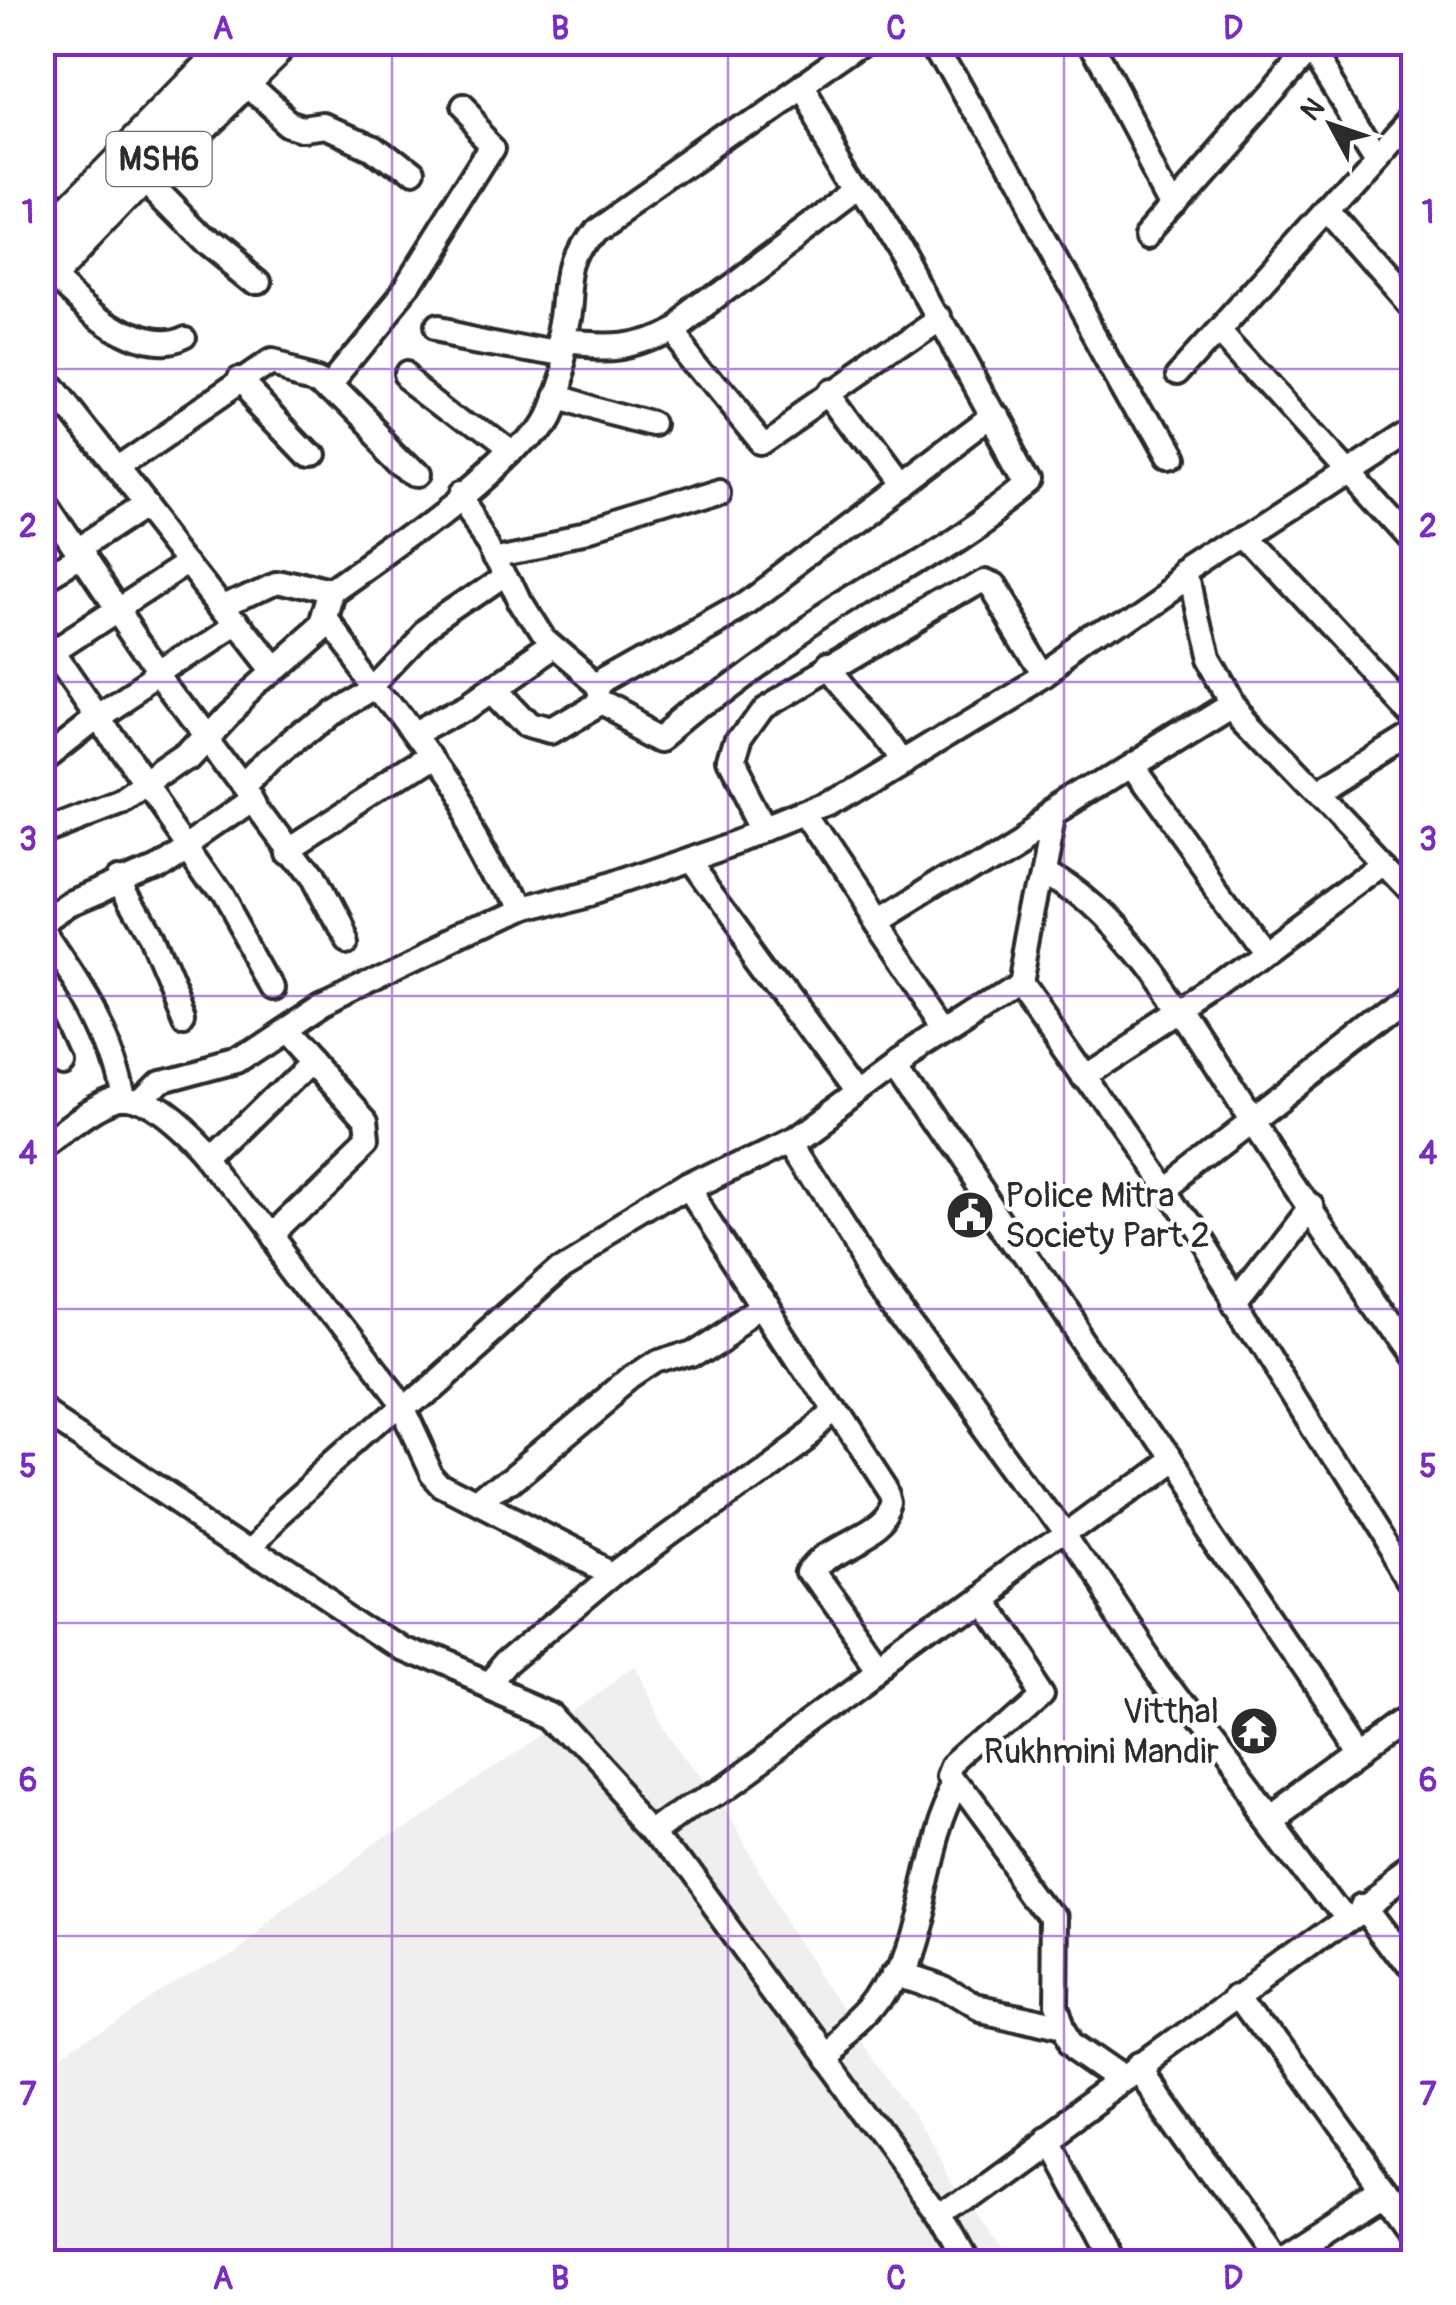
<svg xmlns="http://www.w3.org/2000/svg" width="1456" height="2305" viewBox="0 0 1456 2305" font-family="Pangolin,sans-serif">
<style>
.built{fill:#efefef}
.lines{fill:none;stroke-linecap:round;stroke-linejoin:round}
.street-casing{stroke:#2b2b2b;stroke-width:30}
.primary-casing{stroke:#2b2b2b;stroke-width:42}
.street{stroke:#fff;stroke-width:22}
.primary{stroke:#fff;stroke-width:35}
.grid{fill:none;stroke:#7b2cbf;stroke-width:2.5;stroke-opacity:0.55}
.labels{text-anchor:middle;stroke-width:9;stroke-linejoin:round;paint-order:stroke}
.shield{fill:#fff;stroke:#6b6b6b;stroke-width:2.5}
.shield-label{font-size:32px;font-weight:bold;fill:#2b2b2b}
.poi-label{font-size:35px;fill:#2b2b2b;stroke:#fff;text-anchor:start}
.neatline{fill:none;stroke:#7b2cbf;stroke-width:4}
.grid-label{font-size:32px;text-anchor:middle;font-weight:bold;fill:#7b2cbf}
</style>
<rect width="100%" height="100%" fill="#fff"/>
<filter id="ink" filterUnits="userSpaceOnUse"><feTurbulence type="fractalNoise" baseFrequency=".01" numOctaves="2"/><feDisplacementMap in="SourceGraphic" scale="20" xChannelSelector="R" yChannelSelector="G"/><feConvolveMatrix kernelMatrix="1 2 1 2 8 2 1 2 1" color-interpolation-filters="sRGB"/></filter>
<g filter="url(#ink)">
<path class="built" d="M632,1670L1007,2262H43L42,2076Z"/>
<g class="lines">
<g class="street-casing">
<g id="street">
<path d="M935,42L1168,461"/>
<path d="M1090,42L1175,202"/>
<path d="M1306,42L1375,152"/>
<path d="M232,70L292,124L307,129L327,126L371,146L410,177"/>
<path d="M142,175L210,244L257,282"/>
<path d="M1326,210L1414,311"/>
<path d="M1147,233L1310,49"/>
<path d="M49,272C80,303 139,361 184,338"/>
<path d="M672,327L764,440L941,317"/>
<path d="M434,330L561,354"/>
<path d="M1219,330L1414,545"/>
<path d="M564,344C610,349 631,349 672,327L859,186"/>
<path d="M42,374L274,670"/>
<path d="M1179,374L1414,113"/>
<path d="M408,376L510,455"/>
<path d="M238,381L310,456"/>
<path d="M328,385L406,290L495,148L457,110"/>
<path d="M829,392L900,488"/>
<path d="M547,397L656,425"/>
<path d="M116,469L270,363L318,375L418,475"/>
<path d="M460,496L490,538L521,605L543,640L598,687L600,702L664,736C707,699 752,665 799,634C876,582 957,541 1029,481L904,254L801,87"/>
<path d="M42,499L162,677L311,877L344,941"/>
<path d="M1247,536L1414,716"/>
<path d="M78,549L145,505"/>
<path d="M496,552L589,533L722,492"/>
<path d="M1188,575L1207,660L1231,702L1414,894"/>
<path d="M42,580L83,556"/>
<path d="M223,605L273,581L333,594C385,557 522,465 543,409C552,386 561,361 567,336C578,290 563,274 597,230L866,42"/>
<path d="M327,620C396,714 472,802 517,911"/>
<path d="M42,636L222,896L274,989"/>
<path d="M42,659L190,562"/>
<path d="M828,667C852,702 881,724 903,762"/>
<path d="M598,687L749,602L994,416"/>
<path d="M492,690L527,727L547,733L600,702"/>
<path d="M416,734L469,706L551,649"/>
<path d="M42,761L100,715L238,623"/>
<path d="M1130,768L1263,952"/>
<path d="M245,787L267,763L328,712L369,688L423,631L505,575"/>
<path d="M1318,793L1414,734"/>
<path d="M803,816L946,1029"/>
<path d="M765,832L731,766L738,741L761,709L980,580L990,584L1045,675"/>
<path d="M42,833L120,803L188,756L228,713L323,629L333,594"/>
<path d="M287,849L430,757"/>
<path d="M690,859L859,1089"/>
<path d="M1042,869C1131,916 1196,1037 1250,1119C1302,1200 1359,1279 1414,1358"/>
<path d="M119,880L152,937L185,1015"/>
<path d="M42,923L70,904L156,867L254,799"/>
<path d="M875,923L1231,702"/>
<path d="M42,928C79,982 115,1034 125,1099"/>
<path d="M1020,982L1052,815"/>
<path d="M42,1016L64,1064"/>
<path d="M895,1063L1360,1751"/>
<path d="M1083,1074L1214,989L1384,862"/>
<path d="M140,1102L160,1082L234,1062L320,1005L517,911L590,893L740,842L829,806L1045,675L1188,575L1414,428"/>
<path d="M791,1140L873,1269L1065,1532L1157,1669L1344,1917"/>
<path d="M42,1147C64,1132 89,1108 115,1100C148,1091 191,1137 211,1159L401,1407L433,1476L443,1487L613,1574"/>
<path d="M211,1159L310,1062"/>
<path d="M690,1189L889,1495L891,1503C880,1540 830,1540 811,1572L880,1668"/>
<path d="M1165,1189L1414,996"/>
<path d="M270,1237L367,1143L365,1123L282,1031"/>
<path d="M1235,1304L1311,1206"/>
<path d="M42,1409L403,1650L552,1714L660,1831L942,2215L968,2262"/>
<path d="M480,1505L631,1379L655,1363L691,1352L765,1304"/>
<path d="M249,1543L561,1267L690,1189L791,1140L895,1063L1020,982L1165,1189L1414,1588"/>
<path d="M977,1599L1040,1693L956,1768L952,1778L1057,1921L1056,2006L1063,2028L1073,2044L1125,2080"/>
<path d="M487,1686L506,1664L613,1574L834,1412"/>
<path d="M1272,1817L1414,1714"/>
<path d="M660,1831L1165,1462"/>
<path d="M1362,1905L1414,1974"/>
<path d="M895,1973L938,1987L974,2009L1063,2028"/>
<path d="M1241,1994L1414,2234"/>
<path d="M823,2054C842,2038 865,2023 880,2002C922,1942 917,1852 955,1785"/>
<path d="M1140,2069L1277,2262"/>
<path d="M1046,2138L1112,2262"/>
<path d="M942,2215L1414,1871"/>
<path d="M1280,2262L1385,2194"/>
</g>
</g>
<g class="primary-casing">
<g id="primary">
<path d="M42,242L238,42"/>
<path d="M42,280L142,175L279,42"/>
</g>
</g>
<use href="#street" class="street"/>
<use href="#primary" class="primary"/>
</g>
</g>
<path class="grid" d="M392,42V2262M728,42V2262M1064,42V2262M42,369H1414M42,682H1414M42,996H1414M42,1309H1414M42,1623H1414M42,1936H1414"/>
<defs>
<g id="civic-disc" transform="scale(2.5)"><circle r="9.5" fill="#2b2b2b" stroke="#fff"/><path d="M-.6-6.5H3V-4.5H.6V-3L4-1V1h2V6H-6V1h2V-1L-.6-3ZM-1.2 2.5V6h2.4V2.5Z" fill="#fff"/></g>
<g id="temple-disc" transform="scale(2.5)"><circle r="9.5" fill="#2b2b2b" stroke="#fff"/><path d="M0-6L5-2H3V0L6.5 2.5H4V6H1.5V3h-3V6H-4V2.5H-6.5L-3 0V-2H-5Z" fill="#fff"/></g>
</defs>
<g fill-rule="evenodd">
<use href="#civic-disc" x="970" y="1215"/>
<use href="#temple-disc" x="1254" y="1731"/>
</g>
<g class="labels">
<rect class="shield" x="106.5" y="132" width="105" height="54" rx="8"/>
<g class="shield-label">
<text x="159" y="170">MSH6</text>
</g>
<g class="poi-label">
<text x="1005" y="1207">Police Mitra<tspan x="1005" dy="40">Society Part 2</tspan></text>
<text x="1219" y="1723" text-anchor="end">Vitthal<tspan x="1219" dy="40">Rukhmini Mandir</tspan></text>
</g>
</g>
<rect width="1456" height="2305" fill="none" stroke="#fff" stroke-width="110"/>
<g transform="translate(1331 125) rotate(310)" stroke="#ffffff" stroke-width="8" paint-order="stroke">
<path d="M0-8L18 38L0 25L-18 38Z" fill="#2b2b2b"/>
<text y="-15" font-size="28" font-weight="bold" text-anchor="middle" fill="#2b2b2b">N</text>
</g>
<rect x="55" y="55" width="1346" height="2195" class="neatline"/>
<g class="grid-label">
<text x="223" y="39">A</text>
<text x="560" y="39">B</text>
<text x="896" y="39">C</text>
<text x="1233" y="39">D</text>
<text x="28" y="223">1</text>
<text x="1428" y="223">1</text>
<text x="28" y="537">2</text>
<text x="1428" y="537">2</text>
<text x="28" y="850">3</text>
<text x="1428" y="850">3</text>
<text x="28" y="1164">4</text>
<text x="1428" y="1164">4</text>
<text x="28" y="1477">5</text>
<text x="1428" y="1477">5</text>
<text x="28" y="1791">6</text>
<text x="1428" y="1791">6</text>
<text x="28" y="2105">7</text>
<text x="1428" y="2105">7</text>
<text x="223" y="2289">A</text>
<text x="560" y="2289">B</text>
<text x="896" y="2289">C</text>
<text x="1233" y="2289">D</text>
</g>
</svg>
